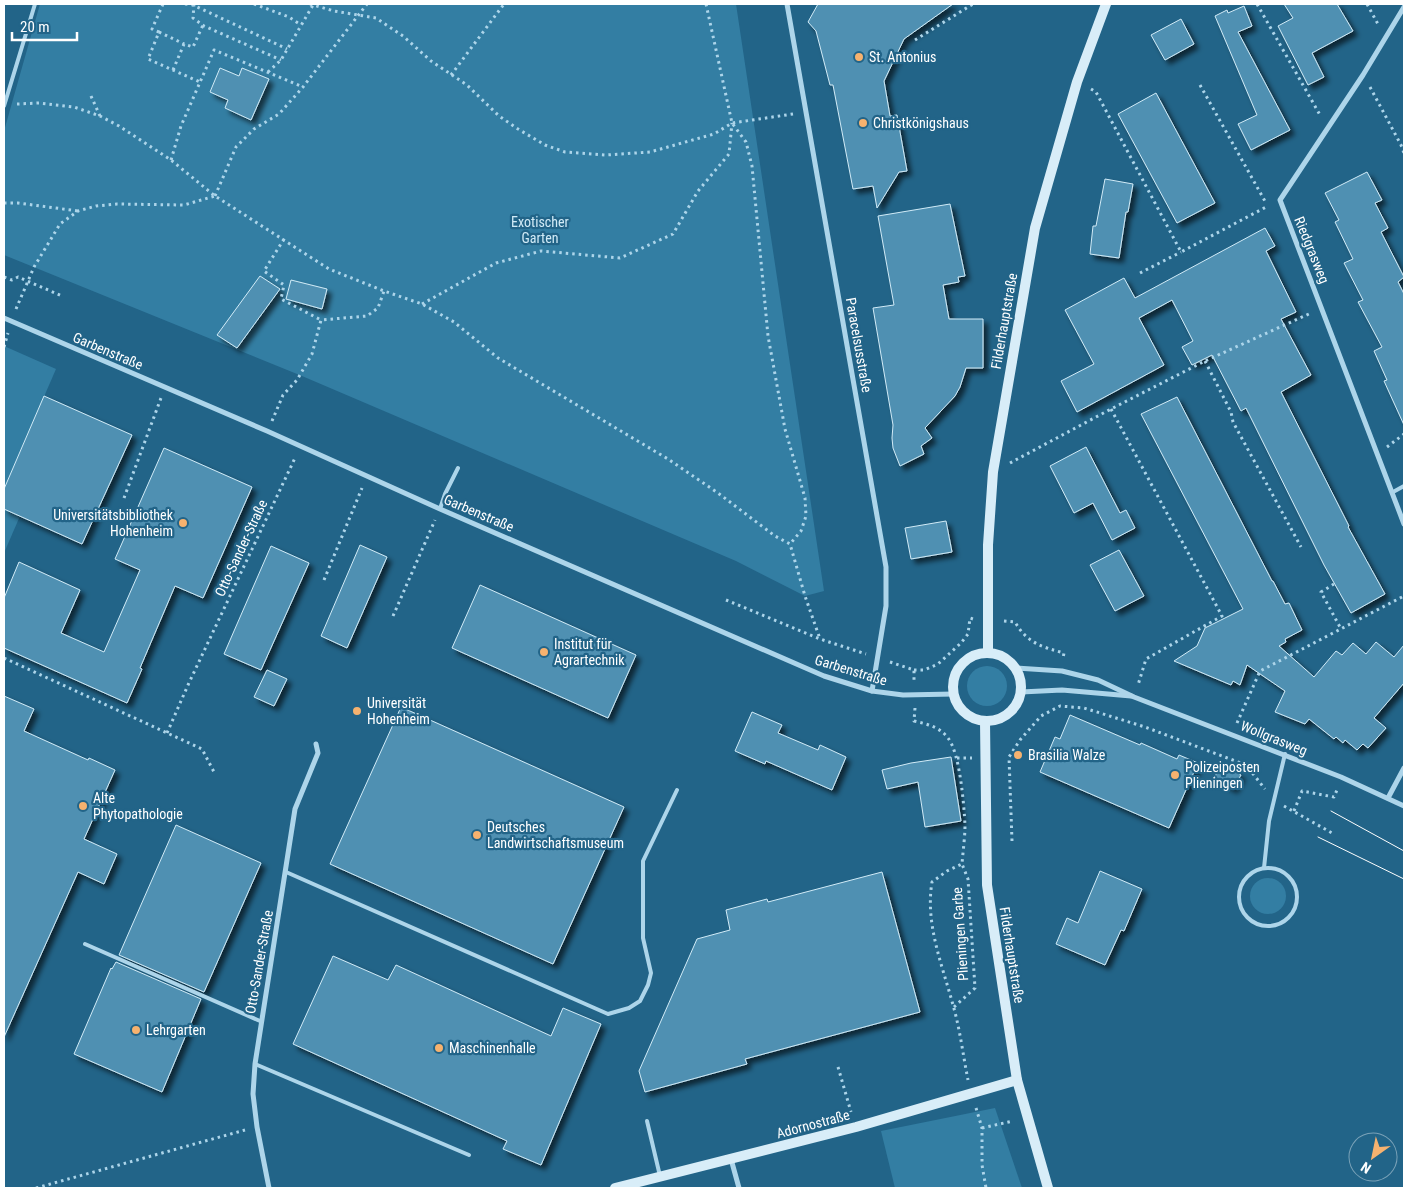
<svg xmlns="http://www.w3.org/2000/svg" width="1408" height="1192" viewBox="0 0 1408 1192" font-family="'Roboto Condensed',sans-serif">
<style>
.green{fill:#337ea3}
.building{fill:#4f90b2;stroke:#d1ebf7;filter:url(#shadow)}
.lines{fill:none;stroke-linecap:round;stroke-linejoin:round}
.path{stroke:#add5ea;stroke-width:3;stroke-dasharray:2.5 4;stroke-linecap:butt}
.lane{stroke:#add5ea;stroke-width:4}
.street{stroke:#add5ea;stroke-width:5}
.secondary{stroke:#d8edf8;stroke-width:10}
.tram{stroke:#fff;stroke-width:1}
.poi-dot{fill:#f6b26f;stroke:#226488;stroke-width:2}
.labels{text-anchor:middle;stroke-width:4.5;stroke-linejoin:round;paint-order:stroke}
.poi-label{font-size:14px;fill:#fff;stroke:#226488;text-anchor:start}
.park-label{font-size:14px;fill:#d1ebf7;stroke:#226488}
.street-label{font-size:14px;fill:#fff;stroke:#226488}
</style>
<defs>
<filter id="shadow"><feDropShadow dx="4.5" dy="4.5" stdDeviation="2.5" flood-color="#0009"/></filter>
</defs>
<rect width="100%" height="100%" fill="#226488"/>
<g class="green">
<path d="M40,4H736L824,591L805,596L736,561L302,376L4,255V131Z"/>
<path d="M4,346L56,369L4,489Z"/>
<path d="M4,509L20,516L4,553Z"/>
<circle cx="987" cy="686" r="20"/>
<circle cx="1268" cy="896" r="18"/>
<path d="M995,1108L1022,1188H895L881,1131Z"/>
</g>
<g class="building">
<path d="M818,4H953L904,39L884,81L890,116L897,115L907,171L899,172L877,208L873,186L853,189L833,85H830L816,31L808,22Z"/>
<path d="M1284,4H1337L1353,31L1312,53L1324,77L1308,85L1278,26L1293,18Z"/>
<path d="M1244,6L1252,26L1238,32L1290,130L1251,150L1238,124L1257,115L1215,16L1227,10L1228,13Z"/>
<path d="M1181,19L1194,44L1165,60L1151,35Z"/>
<path d="M220,68L239,76L242,68L269,79L251,120L225,108L228,100L210,92Z"/>
<path d="M1156,93L1215,203L1177,223L1118,114Z"/>
<path d="M1367,172L1382,200L1375,203L1388,228L1381,232L1404,277L1398,282L1404,294V425L1384,381L1387,380L1374,351L1382,347L1358,302L1363,300L1344,263L1353,259L1335,222L1339,220L1325,193Z"/>
<path d="M1105,179L1133,184L1128,212H1126L1119,258L1090,254L1093,226H1096Z"/>
<path d="M950,204L965,276L958,277L959,282L943,285L949,319H983V368H966L960,387L955,396L925,428L932,438L921,446L924,454L900,466L893,448L892,438L893,425L873,308L894,305L878,216Z"/>
<path d="M1265,228L1275,246L1266,251L1296,312L1281,319L1311,375L1281,392L1349,526L1348,527L1385,594L1351,613L1324,565L1246,408L1241,411L1212,355L1192,365L1182,347L1193,341L1172,300L1139,318L1164,365L1077,412L1061,381L1094,364L1065,310L1124,278L1135,298Z"/>
<path d="M260,276L280,289L237,348L217,335Z"/>
<path d="M291,280L327,289L322,309L286,299Z"/>
<path d="M44,396L132,435L82,544L4,509V489Z"/>
<path d="M1177,397L1272,581H1273L1285,604L1289,603L1302,630L1285,639L1286,642L1279,646L1314,677L1336,651L1342,655L1353,643L1366,654L1376,642L1394,657L1404,645V683L1374,718L1386,728L1368,748L1363,744L1357,750L1345,740L1343,743L1336,737L1334,739L1309,719L1305,724L1275,712L1285,691L1247,665L1240,685L1233,681L1231,685L1174,661L1197,646L1205,628L1243,609L1141,414Z"/>
<path d="M1086,447L1120,513L1126,510L1135,528L1112,540L1093,503L1074,513L1050,466Z"/>
<path d="M164,448L252,487L203,598L175,586L140,668L142,669L127,703L4,648V598L19,562L80,590L61,633L104,652L140,570L115,559Z"/>
<path d="M946,521L952,552L911,559L905,528Z"/>
<path d="M360,545L387,557L347,648L321,636Z"/>
<path d="M271,546L309,563L261,670L224,654Z"/>
<path d="M1119,550L1144,596L1115,611L1090,565Z"/>
<path d="M480,585L636,655L608,718L452,648Z"/>
<path d="M267,670L287,679L274,706L254,697Z"/>
<path d="M4,696L34,709L24,731L88,760L89,758L115,770L84,839L117,854L104,884L78,872L4,1037Z"/>
<path d="M401,707L624,807L553,964L330,864Z"/>
<path d="M752,712L782,725L778,733L818,750L820,745L846,757L832,790L766,761L765,764L735,751Z"/>
<path d="M1070,715L1140,745L1141,743L1177,759L1179,755L1198,763L1169,828L1040,772L1055,737L1060,739Z"/>
<path d="M951,757L961,821L925,827L918,782L887,789L882,770L911,763Z"/>
<path d="M1222,764L1241,775L1233,789L1214,778Z"/>
<path d="M176,825L261,863L204,992L119,955Z"/>
<path d="M1100,871L1142,889L1124,931L1121,930L1105,965L1056,944L1067,918L1078,923Z"/>
<path d="M882,872L920,1012L745,1059L747,1064L645,1092L639,1071L697,939L730,930L726,910L767,899L768,902Z"/>
<path d="M333,956L388,980L396,965L551,1036L563,1008L601,1024L541,1165L503,1149L507,1141L293,1044Z"/>
<path d="M116,962L201,999L162,1092L74,1054L111,968L112,969Z"/>
</g>
<g class="lines">
<g class="path">
<path d="M163,4L152,29L159,32L148,59L200,82"/>
<path d="M185,4L193,5L287,49"/>
<path d="M194,4L193,18L204,26L281,60"/>
<path d="M254,4L289,17L301,25"/>
<path d="M310,4L334,11L376,18L403,36L431,61L467,85L499,116L518,129L545,145L565,152L606,155L650,152L714,134L732,123L793,114"/>
<path d="M706,4L732,123L746,142L752,166L768,336L785,429L805,498L806,516L801,531L790,544"/>
<path d="M1257,4L1320,115"/>
<path d="M1367,4L1379,26"/>
<path d="M159,32L184,44"/>
<path d="M915,40L973,4"/>
<path d="M173,70L184,44L193,47L203,25"/>
<path d="M268,72L281,60L313,5"/>
<path d="M451,75L504,4"/>
<path d="M1200,85L1266,203"/>
<path d="M1370,87L1401,145L1404,153"/>
<path d="M1091,89L1096,92L1181,252L1268,206"/>
<path d="M91,96L100,116"/>
<path d="M17,104L39,103L74,107L100,116L119,126L171,160L215,196L329,269L384,291L422,304L454,322L498,358L668,459L718,493L775,536L790,544L805,596L820,639"/>
<path d="M171,160L181,126L214,50L303,87"/>
<path d="M215,196L236,147L254,129L279,114L303,87L367,4"/>
<path d="M4,203H18L78,211"/>
<path d="M284,239L264,271L284,285L281,299L321,320"/>
<path d="M1140,273L1181,252"/>
<path d="M4,277L12,280L18,277L62,296"/>
<path d="M422,304L496,263L541,251L620,258L673,234L698,191L729,154L732,123"/>
<path d="M16,309L34,267L60,224L78,211L96,206L117,204L184,205L215,196"/>
<path d="M4,347L8,333"/>
<path d="M1205,361L1231,412L1233,422L1301,547"/>
<path d="M1111,409L1222,616L1146,659L1138,685"/>
<path d="M272,421L283,395L297,380L312,354L321,320L367,316L378,308L384,291"/>
<path d="M1387,447L1404,434"/>
<path d="M1010,463L1111,409L1205,361L1311,313"/>
<path d="M124,498L161,398"/>
<path d="M324,580L362,488"/>
<path d="M1334,584L1321,592L1341,629"/>
<path d="M726,600L820,639L866,654"/>
<path d="M393,616L435,520"/>
<path d="M1004,621L1015,622C1027,643 1042,647 1064,653L1063,658"/>
<path d="M4,658L202,749L214,772"/>
<path d="M890,662L914,670V682"/>
<path d="M914,670H924L938,664L961,643L968,634L970,618L973,619"/>
<path d="M915,708L914,721C927,724 940,727 948,738C960,753 964,805 965,825C965,837 963,851 962,864L947,871L932,882C925,924 942,964 953,1005C960,1029 963,1055 968,1080"/>
<path d="M1237,723L1260,671L1404,596"/>
<path d="M167,733L188,685L295,458"/>
<path d="M957,758H972"/>
<path d="M1284,806L1332,833"/>
<path d="M1294,811L1302,791L1334,797L1337,790"/>
<path d="M1012,841L1009,757L1020,740L1041,716L1060,706L1084,708L1145,727L1246,765L1265,789"/>
<path d="M954,1007L975,988L968,879L962,864"/>
<path d="M838,1067L851,1112"/>
<path d="M976,1108L982,1128V1165L986,1188"/>
<path d="M982,1128L1013,1121"/>
<path d="M36,1188L245,1130"/>
</g>
<g class="lane">
<path d="M4,106L35,4"/>
<path d="M1393,492L1404,486"/>
<path d="M440,509L445,494L458,468"/>
<path d="M1264,868L1269,821L1285,754"/>
<circle cx="1268" cy="897" r="29"/>
<path d="M286,872L608,1014L629,1008L640,1001L648,985L651,973L643,938V861L677,790"/>
<path d="M85,944L260,1021"/>
<path d="M255,1064L469,1155"/>
<path d="M647,1121L660,1176"/>
</g>
<g class="street">
<path d="M787,4L886,567V606L872,691"/>
<path d="M1404,7L1363,75L1280,200L1404,524"/>
<path d="M4,318L267,431L440,509L824,676L872,691L903,695L954,694"/>
<path d="M1015,668L1062,671L1098,680L1134,697L1341,777L1404,806"/>
<path d="M1021,692L1062,690L1131,696"/>
<path d="M1388,798L1404,768"/>
<path d="M731,1159L739,1188"/>
<path d="M269,1188L257,1127L253,1094L255,1064L295,809L318,753L316,744"/>
</g>
<g class="secondary">
<circle cx="987" cy="687" r="34"/>
<path d="M988,653V545L993,472L1035,228L1077,82L1106,4"/>
<path d="M985,721L987,885L1017,1080L1048,1188"/>
<path d="M615,1188L856,1127L1017,1080"/>
</g>
<g class="tram">
<path d="M1331,811L1404,851"/>
<path d="M1318,837L1404,879"/>
</g>
</g>
<g class="poi-dot">
<circle cx="859" cy="57" r="5"/>
<circle cx="863" cy="123" r="5"/>
<circle cx="183" cy="523" r="5"/>
<circle cx="544" cy="652" r="5"/>
<circle cx="357" cy="711" r="5"/>
<circle cx="1018" cy="755" r="5"/>
<circle cx="1175" cy="775" r="5"/>
<circle cx="83" cy="806" r="5"/>
<circle cx="477" cy="835" r="5"/>
<circle cx="136" cy="1030" r="5"/>
<circle cx="439" cy="1048" r="5"/>
</g>
<g class="labels">
<g class="poi-label">
<text x="869" y="62">St. Antonius</text>
<text x="873" y="128">Christkönigshaus</text>
<text x="173" y="520" text-anchor="end">Universitätsbibliothek<tspan x="173" dy="16">Hohenheim</tspan></text>
<text x="554" y="649">Institut für<tspan x="554" dy="16">Agrartechnik</tspan></text>
<text x="367" y="708">Universität<tspan x="367" dy="16">Hohenheim</tspan></text>
<text x="1028" y="760">Brasilia Walze</text>
<text x="1185" y="772">Polizeiposten<tspan x="1185" dy="16">Plieningen</tspan></text>
<text x="93" y="803">Alte<tspan x="93" dy="16">Phytopathologie</tspan></text>
<text x="487" y="832">Deutsches<tspan x="487" dy="16">Landwirtschaftsmuseum</tspan></text>
<text x="146" y="1035">Lehrgarten</text>
<text x="449" y="1053">Maschinenhalle</text>
</g>
<g class="park-label">
<text x="540" y="227">Exotischer<tspan x="540" dy="16">Garten</tspan></text>
</g>
<g class="street-label">
<text transform="translate(1312 250) rotate(68)" y="5">Riedgrasweg</text>
<text transform="translate(1004 321) rotate(-80)" y="5">Filderhauptstraße</text>
<text transform="translate(859 345) rotate(80)" y="5">Paracelsusstraße</text>
<text transform="translate(108 351) rotate(23)" y="5">Garbenstraße</text>
<text transform="translate(479 513) rotate(23)" y="5">Garbenstraße</text>
<text transform="translate(241 548) rotate(-65)" y="5">Otto-Sander-Straße</text>
<text transform="translate(851 670) rotate(17)" y="5">Garbenstraße</text>
<text transform="translate(1274 738) rotate(22)" y="5">Wollgrasweg</text>
<text transform="translate(960 934) rotate(-94)" y="5">Plieningen Garbe</text>
<text transform="translate(1012 955) rotate(81)" y="5">Filderhauptstraße</text>
<text transform="translate(259 962) rotate(-80)" y="5">Otto-Sander-Straße</text>
<text transform="translate(813 1124) rotate(-15)" y="5">Adornostraße</text>
</g>
</g>
<rect width="1408" height="1192" fill="none" stroke="#ffffff" stroke-width="10"/>
<g transform="translate(1373 1157) rotate(213)"><circle r="24" fill="#226488" stroke="#7aa2b8"/>
<path d="M0-4L9 19L0 12L-9 19Z" fill="#f6b26f"/>
<text y="-8" font-size="14" font-weight="bold" text-anchor="middle" fill="#ffffff">N</text>
</g>
<path d="M12 32v8h65v-8" fill="none" stroke="#ffffff" stroke-width="2.5"/>
<text x="20" y="32" font-size="15" fill="#ffffff" stroke="#226488" stroke-width="4" paint-order="stroke">20 m</text>
</svg>
